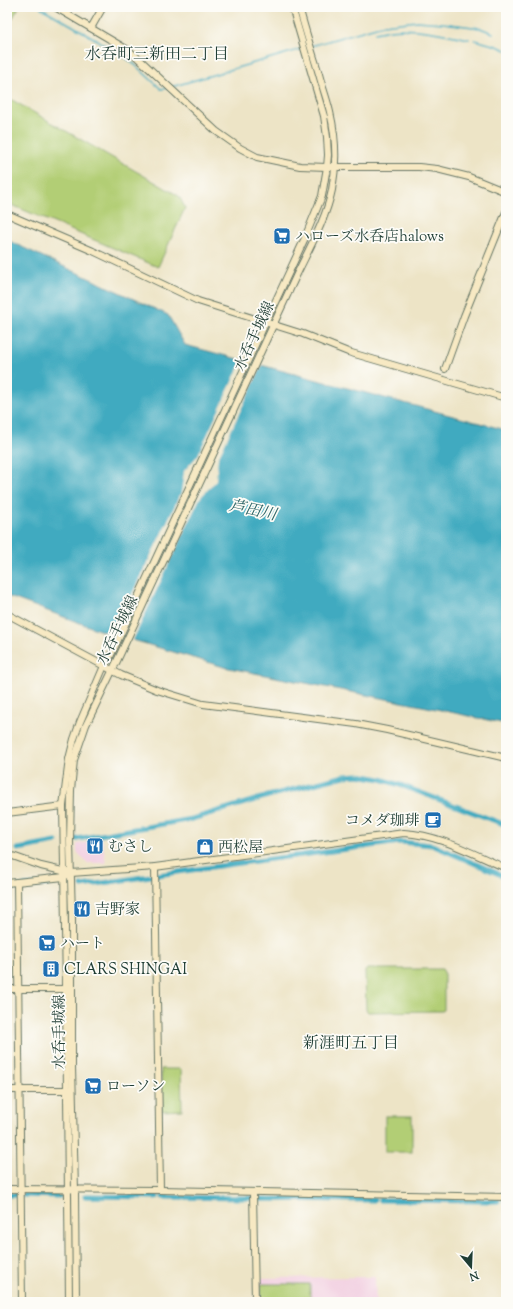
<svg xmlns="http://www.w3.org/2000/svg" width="513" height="1309" viewBox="0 0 513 1309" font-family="'Sorts Mill Goudy','Noto Serif JP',serif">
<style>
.built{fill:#f2cfe1}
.green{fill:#b2ce74;stroke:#688654}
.water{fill:#41aac0;stroke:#30747a}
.pier{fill:#ede4c6}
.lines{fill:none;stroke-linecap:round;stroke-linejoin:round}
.stream{stroke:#41aac0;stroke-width:1.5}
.canal{stroke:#41aac0;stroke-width:5}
.secondary-casing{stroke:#677767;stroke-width:8}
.secondary{stroke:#f7e9c3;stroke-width:6}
.labels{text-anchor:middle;stroke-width:3.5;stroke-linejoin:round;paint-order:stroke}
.poi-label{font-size:15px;fill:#1f3d34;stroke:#fdfcf7;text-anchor:start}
.street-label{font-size:15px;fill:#1f3d34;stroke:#fdfcf7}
.neighbourhood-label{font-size:16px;fill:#1f3d34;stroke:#fdfcf7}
.water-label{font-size:16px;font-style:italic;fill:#2b6365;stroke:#fdfcf7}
</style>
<rect width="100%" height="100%" fill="#fdfcf7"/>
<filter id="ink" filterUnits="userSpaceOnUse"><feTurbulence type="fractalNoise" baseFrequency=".025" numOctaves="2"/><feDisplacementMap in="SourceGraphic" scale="8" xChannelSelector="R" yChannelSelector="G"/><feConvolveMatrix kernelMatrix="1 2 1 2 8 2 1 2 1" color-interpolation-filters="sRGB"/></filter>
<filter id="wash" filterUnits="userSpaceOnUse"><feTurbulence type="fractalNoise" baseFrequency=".012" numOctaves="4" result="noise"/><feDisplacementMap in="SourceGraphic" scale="16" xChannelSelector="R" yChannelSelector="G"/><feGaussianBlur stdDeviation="0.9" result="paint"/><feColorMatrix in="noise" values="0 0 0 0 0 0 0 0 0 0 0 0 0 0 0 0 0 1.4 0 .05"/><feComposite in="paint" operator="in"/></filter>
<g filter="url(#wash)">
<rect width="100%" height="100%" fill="#ede4c6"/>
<g class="built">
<path d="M102,840L106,863H87L77,852V844Z"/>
<path d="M375,1277L376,1302H258L257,1279L259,1278Z"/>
</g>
<g class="green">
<path d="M7,7H19L7,28Z"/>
<path d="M7,97L179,196L185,208L158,267L7,203Z"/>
<path d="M367,969H442L444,972V1010L442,1011L368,1012L366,1010L365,971Z"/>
<path d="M161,1069H181L182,1110L162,1111Z"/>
<rect x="385" y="1116" width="27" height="36"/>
<rect x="261" y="1284" width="49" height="18"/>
</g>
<path class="water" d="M7,240L168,315L185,345L506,430V724L427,707L224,667L99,630L7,596Z"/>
<path class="pier" d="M243,358L263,363L218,458L216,481L200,498L132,642L112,636L181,493L184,471L198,455Z"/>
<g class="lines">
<g class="stream">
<path d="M40,7L111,48L133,63L161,89L168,88"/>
<path d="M375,33C380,32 385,31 390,30C413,27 446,34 469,39"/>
<path d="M475,40L497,46L506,50"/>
<path d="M311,46L383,25L417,21L443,23L480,28L493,33"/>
<path d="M171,87L302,49"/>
</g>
<g class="canal">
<path d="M77,839L192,819L268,796L329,780L344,776L358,775L381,779L403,786L506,825"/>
<path d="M18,849L56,842"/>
<path d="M82,886L233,864L400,842L432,845L506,877"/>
<path d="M7,888L48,884"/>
<path d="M7,1195H18"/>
<path d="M24,1195L60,1196"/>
<path d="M85,1196L157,1197"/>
<path d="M163,1197L251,1198"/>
<path d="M256,1199L374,1200"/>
<path d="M380,1200L498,1201"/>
<path d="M505,1201H506"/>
</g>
</g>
</g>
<g filter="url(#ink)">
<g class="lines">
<g class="secondary-casing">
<g id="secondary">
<path d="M55,7L128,50L138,58L216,131L240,148L257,157L300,166L327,167H419L437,169L469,177L506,192"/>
<path d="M91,28L103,7"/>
<path d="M7,214L93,251L198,301L303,334L348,352L506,398"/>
<path d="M445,369L464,316L506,212"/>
<path d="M7,614L121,675L157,690L203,704L356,724L387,730L506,758"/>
<path d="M7,813L63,806"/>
<path d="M7,854L41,866L71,873L155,867L404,833C440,835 473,854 506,868"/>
<path d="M155,867L160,1190"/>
<path d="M17,882L22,1302"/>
<path d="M7,883L64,877L67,875"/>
<path d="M7,989H69"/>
<path d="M7,1090H71"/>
<path d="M7,1189L160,1190L506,1197"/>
<path d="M253,1192L255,1302"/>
<path d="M69,1302L66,989L63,806L69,759L74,739L80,722L104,666L110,657L304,240L322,196L327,167L328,155L327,137L324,116L292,7"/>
<path d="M76,1302L75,1190L72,1066V917L70,842L71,790L74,760L86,725L117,661L297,274C310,247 326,219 332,190C337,164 336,137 330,112C327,99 322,86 319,74C312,52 305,29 299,7"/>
</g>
</g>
<use href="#secondary" class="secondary"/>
</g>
</g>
<defs>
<g id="supermarket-square" transform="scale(0.9)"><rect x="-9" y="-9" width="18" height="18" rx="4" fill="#1f6fb2" stroke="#fdfcf7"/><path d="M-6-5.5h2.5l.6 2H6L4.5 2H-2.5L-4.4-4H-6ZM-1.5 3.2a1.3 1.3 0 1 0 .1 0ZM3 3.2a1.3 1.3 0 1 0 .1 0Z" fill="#fff"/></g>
<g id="cafe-square" transform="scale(0.9)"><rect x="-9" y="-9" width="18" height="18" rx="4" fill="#1f6fb2" stroke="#fdfcf7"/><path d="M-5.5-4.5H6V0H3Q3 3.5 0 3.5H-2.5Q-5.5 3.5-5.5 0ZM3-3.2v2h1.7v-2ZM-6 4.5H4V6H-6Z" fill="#fff"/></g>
<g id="restaurant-square" transform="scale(0.9)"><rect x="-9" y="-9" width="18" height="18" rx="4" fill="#1f6fb2" stroke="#fdfcf7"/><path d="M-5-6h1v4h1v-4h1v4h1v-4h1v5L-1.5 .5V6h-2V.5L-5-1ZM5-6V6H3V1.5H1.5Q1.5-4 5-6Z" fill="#fff"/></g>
<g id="shop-square" transform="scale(0.9)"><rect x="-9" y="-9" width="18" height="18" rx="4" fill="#1f6fb2" stroke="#fdfcf7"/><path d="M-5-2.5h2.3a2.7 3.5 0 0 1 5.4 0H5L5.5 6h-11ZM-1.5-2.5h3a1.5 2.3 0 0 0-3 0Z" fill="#fff"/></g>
<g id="building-square" transform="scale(0.9)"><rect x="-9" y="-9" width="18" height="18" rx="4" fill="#1f6fb2" stroke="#fdfcf7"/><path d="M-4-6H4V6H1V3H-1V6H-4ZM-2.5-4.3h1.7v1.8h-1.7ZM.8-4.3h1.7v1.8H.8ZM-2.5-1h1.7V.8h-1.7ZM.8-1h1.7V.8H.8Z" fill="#fff"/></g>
</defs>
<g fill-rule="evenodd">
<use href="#supermarket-square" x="282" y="236"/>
<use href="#cafe-square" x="433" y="820"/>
<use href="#restaurant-square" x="95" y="846"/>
<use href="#shop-square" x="205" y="847"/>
<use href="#restaurant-square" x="82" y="909"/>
<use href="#supermarket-square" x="47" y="943"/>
<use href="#building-square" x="51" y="969"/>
<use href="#supermarket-square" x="93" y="1086"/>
</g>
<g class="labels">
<g class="poi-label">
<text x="295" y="241">ハローズ水呑店halows</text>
<text x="420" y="825" text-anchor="end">コメダ珈琲</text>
<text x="108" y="851">むさし</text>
<text x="218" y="852">西松屋</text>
<text x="95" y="914">吉野家</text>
<text x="60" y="948">ハート</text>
<text x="64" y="974">CLARS SHINGAI</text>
<text x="106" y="1091">ローソン</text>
</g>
<g class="street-label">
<text transform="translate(254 336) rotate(-65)" y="5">水呑手城線</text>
<text transform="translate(117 630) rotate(-64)" y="5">水呑手城線</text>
<text transform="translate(59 1032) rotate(-90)" y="5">水呑手城線</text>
</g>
<g class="neighbourhood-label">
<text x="157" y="59">水呑町三新田二丁目</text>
<text x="351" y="1048">新涯町五丁目</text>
</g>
<g class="water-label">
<text transform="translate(253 509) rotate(12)" y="6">芦田川</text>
</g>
</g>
<rect width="513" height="1309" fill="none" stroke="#fdfcf7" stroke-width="24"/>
<g transform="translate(471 1267) rotate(161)" stroke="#fdfcf7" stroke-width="3" paint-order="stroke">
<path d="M0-3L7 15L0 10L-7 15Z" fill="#1f3d34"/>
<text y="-6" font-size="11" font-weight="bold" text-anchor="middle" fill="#1f3d34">N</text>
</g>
</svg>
